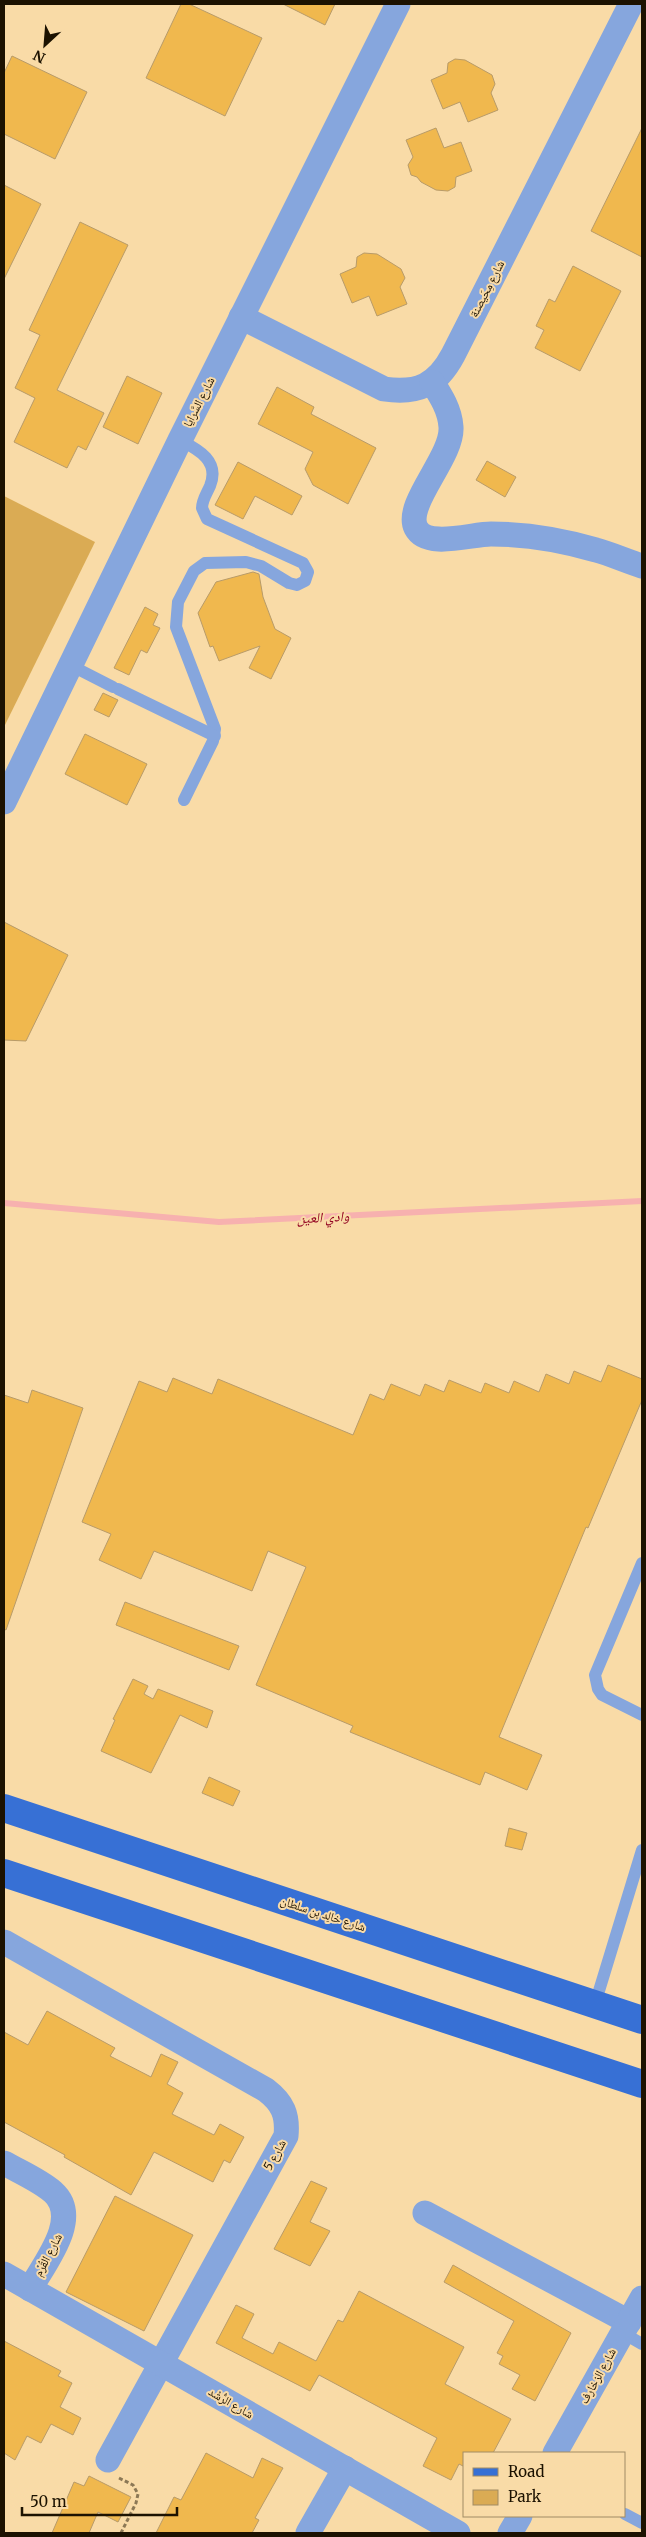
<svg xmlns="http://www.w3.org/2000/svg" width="646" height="2537" viewBox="0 0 646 2537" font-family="Merriweather,'Noto Naskh Arabic',serif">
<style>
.green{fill:#daab54}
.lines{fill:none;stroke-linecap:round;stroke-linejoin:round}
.stream{stroke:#f7b1af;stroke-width:6}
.building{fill:#f0b84e;stroke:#b89b69}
.path{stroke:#8c7855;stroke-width:3;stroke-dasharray:4 2.5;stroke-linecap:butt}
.service{stroke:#86a6dd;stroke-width:12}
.minor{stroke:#86a6dd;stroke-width:25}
.primary{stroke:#3770d5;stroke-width:28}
.labels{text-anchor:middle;stroke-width:4;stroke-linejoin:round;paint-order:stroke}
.street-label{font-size:12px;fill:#1c1201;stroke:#f9dba7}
.water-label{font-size:14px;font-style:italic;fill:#910020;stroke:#f9dba7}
</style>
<rect width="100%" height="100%" fill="#f9dba7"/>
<path class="green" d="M4,496L95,542L4,727Z"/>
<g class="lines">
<path class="stream" d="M4,1203L219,1222L642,1201"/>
</g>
<g class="building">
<path d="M181,4H189L262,38L225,116L146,78Z"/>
<path d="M283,4H335L325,25Z"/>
<path d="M12,56L87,92L55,159L4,134V73Z"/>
<path d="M455,59L465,60L492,75L495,84L491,93L498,110L468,122L460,102L443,109L431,80L447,73L448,63Z"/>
<path d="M436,128L444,148L461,142L472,171L456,177L455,187L448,191L436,190L421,182L417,177L411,175L408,165L413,157L406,140Z"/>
<path d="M642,128V257L591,231Z"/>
<path d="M4,185L41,204L4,279Z"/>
<path d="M80,222L128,245L57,390L104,413L86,450L78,446L67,468L14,442L35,398L15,388L40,335L29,330Z"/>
<path d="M364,253L377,254L401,269L405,278L400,287L407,304L377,316L369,296L352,303L340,274L356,267L357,257Z"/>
<path d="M573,266L621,291L580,371L535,348L544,330L536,326L549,299L555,302Z"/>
<path d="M127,376L162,393L138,444L103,427Z"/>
<path d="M277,387L314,407L311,414L376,448L348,504L313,485L305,469L313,452L258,424Z"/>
<path d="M487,461L516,477L505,497L476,480Z"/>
<path d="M238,462L302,496L292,515L255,496L243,519L215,505Z"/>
<path d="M253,572L259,574L263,597L275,629L291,638L271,679L249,668L260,646L219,661L213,646L210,647L198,613L216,582Z"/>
<path d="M145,607L158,614L153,625L160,628L147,653L141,650L129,675L114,668Z"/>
<path d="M103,693L118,700L109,717L94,710Z"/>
<path d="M85,734L147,764L127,805L65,774Z"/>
<path d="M4,922L68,955L26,1041L4,1040Z"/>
<path d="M608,1365L642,1379V1400L588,1528L586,1527L499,1737L542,1755L527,1790L485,1772L480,1785L350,1732L353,1726L256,1685L306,1567L268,1551L252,1591L154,1551L141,1579L99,1560L111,1534L82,1522L139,1381L167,1392L173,1378L212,1394L218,1379L353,1435L370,1394L384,1400L391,1384L420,1396L425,1384L444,1392L449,1380L481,1393L485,1383L509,1393L514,1381L539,1392L546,1374L569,1384L574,1371L601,1382Z"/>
<path d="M32,1390L83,1408L6,1630L4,1629V1395L28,1403Z"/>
<path d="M125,1602L239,1646L229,1670L116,1625Z"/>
<path d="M133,1679L148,1686L144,1694L153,1699L158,1689L213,1711L207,1728L180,1715L151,1773L101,1751L115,1720L113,1719Z"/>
<path d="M209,1777L240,1791L233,1806L202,1793Z"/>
<path d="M509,1828L527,1833L522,1850L505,1846Z"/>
<path d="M47,2011L115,2048L110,2056L151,2077L161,2054L178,2062L167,2084L183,2093L172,2114L214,2135L220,2124L244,2137L230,2163L224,2160L213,2182L154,2152L131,2195L64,2157L65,2155L4,2122V2032L28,2045Z"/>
<path d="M311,2181L327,2188L310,2222L330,2231L310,2266L274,2249Z"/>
<path d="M115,2196L193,2235L144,2331L66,2292Z"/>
<path d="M453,2265L571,2333L535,2401L512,2389L520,2375L499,2364L503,2356L497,2353L514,2321L444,2282Z"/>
<path d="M359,2291L464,2347L445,2384L511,2419L493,2453H465V2467L459,2464L451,2480L423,2466L437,2438L319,2375L310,2391L216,2343L236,2305L254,2314L242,2338L273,2354L279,2342L316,2361L338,2320L343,2322Z"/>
<path d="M4,2341L61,2371L58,2376L72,2383L60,2407L81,2418L73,2435L51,2424L41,2443L27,2436L15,2460L4,2453Z"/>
<path d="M206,2453L253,2478L262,2458L283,2468L255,2518L259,2520L252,2533H156L174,2497L181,2500Z"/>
<path d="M89,2476L131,2497L118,2522L98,2512L89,2533H52L74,2482L84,2486Z"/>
</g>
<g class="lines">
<path class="path" d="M119,2478L133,2485L138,2494L136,2503L121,2533"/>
<g class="service">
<path d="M180,440C199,450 220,461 210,486C207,493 202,500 202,508L207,519L303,563L308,572L305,581L297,585L289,583L261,566L246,562L205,563L194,571L178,602L176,627L215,729L213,741L184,800"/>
<path d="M70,665L113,687"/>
<path d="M118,689L215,736"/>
<path d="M642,1563L595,1675L598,1689L602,1695L642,1715"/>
<path d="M595,2004L642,1850"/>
<path d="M623,2333L642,2344"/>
<path d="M625,2514L642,2523"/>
</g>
<g class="minor">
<path d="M241,317L384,389C418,394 437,385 453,355L631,4"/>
<path d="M432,382C441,396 450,410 451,427C453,457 404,504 416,528C427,549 471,534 491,534C526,534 562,540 596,550C611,554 626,561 642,566"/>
<path d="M4,802L180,440L398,4"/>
<path d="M4,1942L266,2090C283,2103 288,2115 286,2136L108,2460"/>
<path d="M4,2163C20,2172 39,2180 53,2192C82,2218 44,2264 30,2289"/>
<path d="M425,2213L629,2322"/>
<path d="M4,2274L458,2533"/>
<path d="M555,2453L642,2298"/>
<path d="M308,2533L345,2468"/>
<path d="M510,2533L520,2516"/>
</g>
<g class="primary">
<path d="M4,1808L642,2020"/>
<path d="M4,1873L642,2084"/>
</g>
</g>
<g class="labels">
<g class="street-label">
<text transform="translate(487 289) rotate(-63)" y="4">شارع مِحَيصنة</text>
<text transform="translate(199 402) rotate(-63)" y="4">شارع السَّرايا</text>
<text transform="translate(323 1914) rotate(18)" y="4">شارع خالِد بن سلطان</text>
<text transform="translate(275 2155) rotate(-61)" y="4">شارع 5</text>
<text transform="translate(48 2255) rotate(-62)" y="4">شارع القُرْم</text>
<text transform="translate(598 2376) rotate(-61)" y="4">شارع الزخارف</text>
<text transform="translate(231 2403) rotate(30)" y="4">شارع الرُّشْد</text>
</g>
<g class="water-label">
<text transform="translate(323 1217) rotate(-3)" y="5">وادي العين</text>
</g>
</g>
<rect width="646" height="2537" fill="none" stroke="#1c1201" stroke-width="10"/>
<rect x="463" y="2452" width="162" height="65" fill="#f9dba7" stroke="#a18b65"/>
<rect x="473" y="2468" width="25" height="8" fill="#3770d5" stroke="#a18b65"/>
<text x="508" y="2477" font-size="15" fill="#1c1201">Road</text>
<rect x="473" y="2490" width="25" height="15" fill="#daab54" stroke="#a18b65"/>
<text x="508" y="2502" font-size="15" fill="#1c1201">Park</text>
<g transform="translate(45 45) rotate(206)" stroke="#f9dba7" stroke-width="4" paint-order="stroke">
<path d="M0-4L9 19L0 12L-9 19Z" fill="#1c1201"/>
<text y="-8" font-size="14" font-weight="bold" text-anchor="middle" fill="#1c1201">N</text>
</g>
<path d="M22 2507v8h155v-8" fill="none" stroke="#1c1201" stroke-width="2.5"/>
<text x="30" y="2507" font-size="15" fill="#1c1201" stroke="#f9dba7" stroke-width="4" paint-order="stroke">50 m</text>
</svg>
